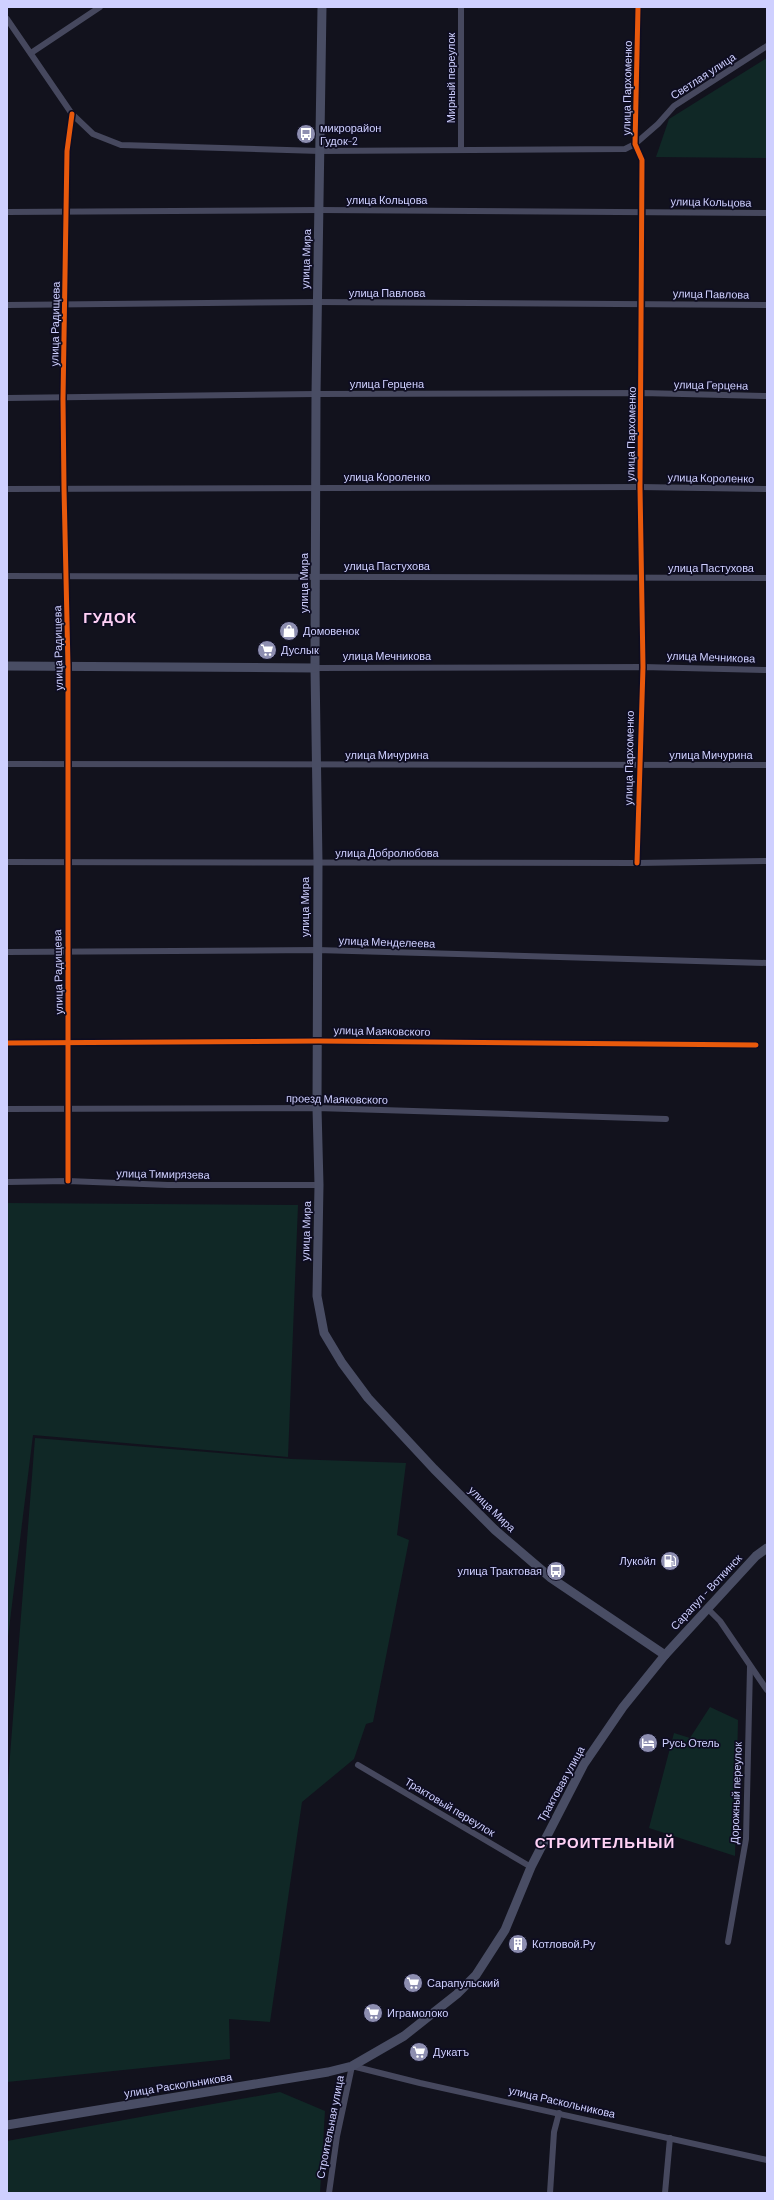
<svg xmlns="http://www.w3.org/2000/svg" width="774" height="2200" viewBox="0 0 774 2200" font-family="Barlow,sans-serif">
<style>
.green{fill:#102826}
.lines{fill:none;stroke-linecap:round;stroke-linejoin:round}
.minor{stroke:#46485e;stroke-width:6}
.secondary{stroke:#494d64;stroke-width:9}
.cycleway-casing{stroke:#0e0d22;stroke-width:8}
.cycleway{stroke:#e8590c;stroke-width:5}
.labels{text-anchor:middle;stroke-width:3.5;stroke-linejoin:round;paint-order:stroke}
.street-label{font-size:11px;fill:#cfd0ff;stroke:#0e0d22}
.poi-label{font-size:11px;fill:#cfd0ff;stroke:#0e0d22;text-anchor:start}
.district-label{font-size:15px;font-weight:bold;letter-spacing:1px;fill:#ffd1f5;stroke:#0e0d22}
</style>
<rect width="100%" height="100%" fill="#12121d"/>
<g class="green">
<path d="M767,58V158L656,157L669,119Z"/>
<path d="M7,1203L298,1205L288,1457L33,1435L7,1645Z"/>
<path d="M35,1438L292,1459L406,1463L397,1535L409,1540L373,1722L366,1724L354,1759L302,1802L270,2022L229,2019L230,2059L7,2082V1794Z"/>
<path d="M710,1707L738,1720L735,1856L649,1828L674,1733L690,1738Z"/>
<path d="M280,2092L325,2111L320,2193H7V2141Z"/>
</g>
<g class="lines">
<g class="minor">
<path d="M461,7V148"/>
<path d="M7,19L72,114L93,134L121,145L320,151L625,149L635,144L658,124L674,106L767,46"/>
<path d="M31,53L100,7"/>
<path d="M7,212L320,210L767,213"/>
<path d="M7,305L317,302L767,305"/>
<path d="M7,398L316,394L642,393L767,396"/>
<path d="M7,489L640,487L767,489"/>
<path d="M7,576L767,578"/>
<path d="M315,668L643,667L767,670"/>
<path d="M7,764L767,765"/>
<path d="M7,862L637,863L767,861"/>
<path d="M637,863L643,667L640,487L642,160L635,144L638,7"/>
<path d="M7,952L317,950L767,963"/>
<path d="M7,1043L318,1041L756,1045"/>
<path d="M7,1109L317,1108L666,1119"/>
<path d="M68,1181V666L64,488L63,399L67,151L72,114"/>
<path d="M7,1182L68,1181L168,1185H319"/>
<path d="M707,1608L720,1621L767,1690"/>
<path d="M358,1765L531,1867"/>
<path d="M728,1942L746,1839L750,1667"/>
<path d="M329,2193L337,2136L352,2066L420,2083L767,2160"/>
<path d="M550,2193L554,2132L559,2113"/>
<path d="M665,2193L670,2138"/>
</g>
<g class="secondary">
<path d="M322,7L316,394L315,668L318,863L317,1108L319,1185L317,1296L324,1333L342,1363L368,1398L434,1469L495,1530L551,1578L665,1655"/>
<path d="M7,666L315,668"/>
<path d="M7,2125L328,2072L352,2066L404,2036L457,1994L476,1975L505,1930L531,1867L584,1764L623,1707L665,1655L756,1556L767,1548"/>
</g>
<g class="cycleway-casing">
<g id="cycleway">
<path d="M637,863L643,667L640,487L642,160L635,144L638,7"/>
<path d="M7,1043L318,1041L756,1045"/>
<path d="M68,1181V666L64,488L63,399L67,151L72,114"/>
</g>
</g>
<use href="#cycleway" class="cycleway"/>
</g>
<defs>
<g id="bus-disc" transform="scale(1)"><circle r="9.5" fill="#8d8eb0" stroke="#0e0d22"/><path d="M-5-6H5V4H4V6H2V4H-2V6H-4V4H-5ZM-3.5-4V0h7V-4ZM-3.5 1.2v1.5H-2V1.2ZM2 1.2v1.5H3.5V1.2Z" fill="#fff"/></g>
<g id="shop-disc" transform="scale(1)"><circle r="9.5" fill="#8d8eb0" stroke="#0e0d22"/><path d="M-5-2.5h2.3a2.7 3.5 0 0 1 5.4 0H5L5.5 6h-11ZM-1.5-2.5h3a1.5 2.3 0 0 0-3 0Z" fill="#fff"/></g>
<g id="supermarket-disc" transform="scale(1)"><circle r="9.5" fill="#8d8eb0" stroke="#0e0d22"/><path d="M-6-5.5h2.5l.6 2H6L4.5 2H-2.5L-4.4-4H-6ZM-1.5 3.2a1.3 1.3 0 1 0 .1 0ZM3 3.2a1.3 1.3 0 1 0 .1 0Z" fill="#fff"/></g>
<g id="fuel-disc" transform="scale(1)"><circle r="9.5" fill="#8d8eb0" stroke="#0e0d22"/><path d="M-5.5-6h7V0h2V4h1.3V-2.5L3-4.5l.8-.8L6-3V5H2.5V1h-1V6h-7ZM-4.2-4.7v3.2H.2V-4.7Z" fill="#fff"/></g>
<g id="hotel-disc" transform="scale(1)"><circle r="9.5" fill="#8d8eb0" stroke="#0e0d22"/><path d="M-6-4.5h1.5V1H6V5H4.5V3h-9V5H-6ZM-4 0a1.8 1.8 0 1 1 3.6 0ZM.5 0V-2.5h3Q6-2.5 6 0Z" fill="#fff"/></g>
<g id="building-disc" transform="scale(1)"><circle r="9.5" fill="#8d8eb0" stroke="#0e0d22"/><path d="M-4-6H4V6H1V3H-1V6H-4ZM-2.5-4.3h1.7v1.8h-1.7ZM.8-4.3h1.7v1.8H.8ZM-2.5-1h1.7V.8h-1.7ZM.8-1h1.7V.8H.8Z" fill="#fff"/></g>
</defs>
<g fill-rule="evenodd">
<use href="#bus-disc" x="306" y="134"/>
<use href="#shop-disc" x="289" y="631"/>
<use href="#supermarket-disc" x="267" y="650"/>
<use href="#fuel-disc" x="670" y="1561"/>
<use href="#bus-disc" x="556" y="1571"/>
<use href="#hotel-disc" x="648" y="1743"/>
<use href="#building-disc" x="518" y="1944"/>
<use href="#supermarket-disc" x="413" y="1983"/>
<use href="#supermarket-disc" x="373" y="2013"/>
<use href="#supermarket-disc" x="419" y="2052"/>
</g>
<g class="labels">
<g class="street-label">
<text transform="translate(703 76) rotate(-33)" y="4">Светлая улица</text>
<text transform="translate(451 78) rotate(-90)" y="4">Мирный переулок</text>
<text transform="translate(627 88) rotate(-89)" y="4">улица Пархоменко</text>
<text x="387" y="204">улица Кольцова</text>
<text transform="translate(711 202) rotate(1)" y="4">улица Кольцова</text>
<text transform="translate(306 259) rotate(-88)" y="4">улица Мира</text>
<text x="387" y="297">улица Павлова</text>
<text transform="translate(711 294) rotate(1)" y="4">улица Павлова</text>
<text transform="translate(55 324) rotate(-89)" y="4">улица Радищева</text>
<text x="387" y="388">улица Герцена</text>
<text transform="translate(711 385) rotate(1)" y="4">улица Герцена</text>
<text transform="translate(631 434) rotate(-89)" y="4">улица Пархоменко</text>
<text x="387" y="481">улица Короленко</text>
<text transform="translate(711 478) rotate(1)" y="4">улица Короленко</text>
<text x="387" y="570">улица Пастухова</text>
<text x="711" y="572">улица Пастухова</text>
<text transform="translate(304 583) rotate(-90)" y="4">улица Мира</text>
<text transform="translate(58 648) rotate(-91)" y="4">улица Радищева</text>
<text x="387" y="660">улица Мечникова</text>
<text transform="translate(711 657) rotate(2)" y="4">улица Мечникова</text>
<text x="387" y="759">улица Мичурина</text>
<text x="711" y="759">улица Мичурина</text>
<text transform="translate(629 758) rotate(-89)" y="4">улица Пархоменко</text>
<text x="387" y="857">улица Добролюбова</text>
<text transform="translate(305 907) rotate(-90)" y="4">улица Мира</text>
<text transform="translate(387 942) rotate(2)" y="4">улица Менделеева</text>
<text transform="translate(58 972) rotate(-91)" y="4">улица Радищева</text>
<text transform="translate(382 1031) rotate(1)" y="4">улица Маяковского</text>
<text transform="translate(337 1099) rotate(1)" y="4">проезд Маяковского</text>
<text transform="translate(163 1174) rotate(1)" y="4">улица Тимирязева</text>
<text transform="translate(306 1231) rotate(-88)" y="4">улица Мира</text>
<text transform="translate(492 1509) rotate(44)" y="4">улица Мира</text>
<text transform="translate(706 1592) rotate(-47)" y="4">Сарапул - Воткинск</text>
<text transform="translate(561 1784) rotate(-61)" y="4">Трактовая улица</text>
<text transform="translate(736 1793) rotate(-88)" y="4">Дорожный переулок</text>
<text transform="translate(450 1807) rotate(31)" y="4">Трактовый переулок</text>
<text transform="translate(178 2085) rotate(-9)" y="4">улица Раскольникова</text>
<text transform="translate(562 2102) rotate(13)" y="4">улица Раскольникова</text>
<text transform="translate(330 2127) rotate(-79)" y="4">Строительная улица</text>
</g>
<g class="poi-label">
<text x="320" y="132">микрорайон<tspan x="320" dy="13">Гудок-2</tspan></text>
<text x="303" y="635">Домовенок</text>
<text x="281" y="654">Дуслык</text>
<text x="656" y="1565" text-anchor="end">Лукойл</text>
<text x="542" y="1575" text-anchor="end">улица Трактовая</text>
<text x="662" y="1747">Русь Отель</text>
<text x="532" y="1948">Котловой.Ру</text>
<text x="427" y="1987">Сарапульский</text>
<text x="387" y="2017">Играмолоко</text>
<text x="433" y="2056">Дукатъ</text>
</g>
<g class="district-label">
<text x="110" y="623">ГУДОК</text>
<text x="605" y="1848">СТРОИТЕЛЬНЫЙ</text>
</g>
</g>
<rect width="774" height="2200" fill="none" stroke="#cfd0ff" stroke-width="16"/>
</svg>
